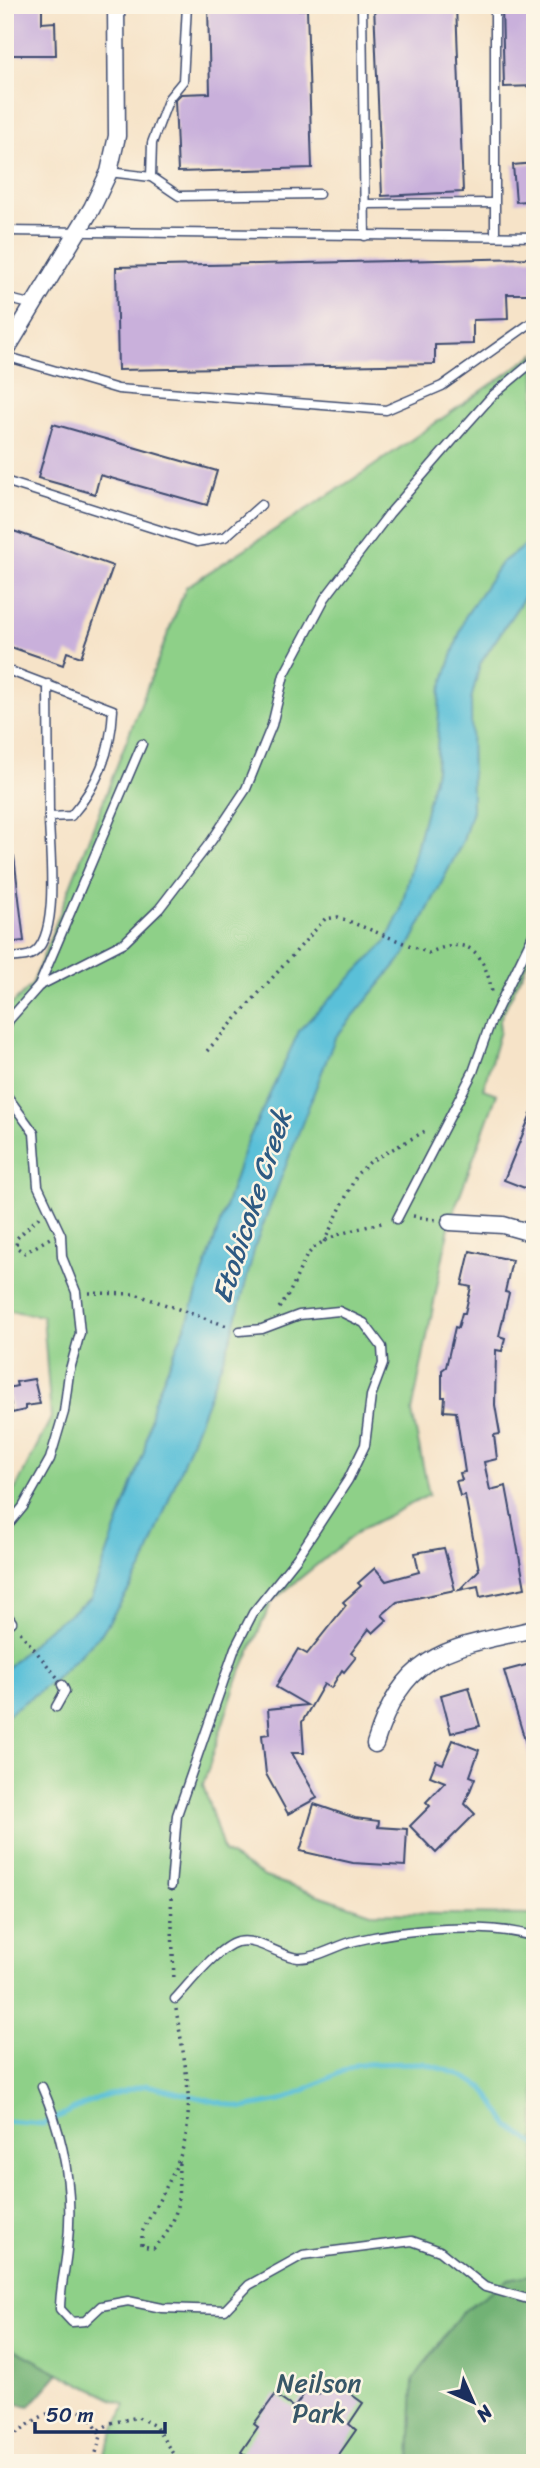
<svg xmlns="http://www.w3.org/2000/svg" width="540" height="2468" viewBox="0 0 540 2468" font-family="Sriracha,sans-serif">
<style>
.green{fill:#8ed088;stroke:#548073;stroke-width:2}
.forest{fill:#72b274;stroke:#467069;stroke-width:2}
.water{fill:#5ac0d8;stroke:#3a789b;stroke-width:2}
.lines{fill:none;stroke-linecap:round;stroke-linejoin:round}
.stream{stroke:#5ac0d8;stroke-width:5}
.building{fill:#c9b0db}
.lane-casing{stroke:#3c4a6e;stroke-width:11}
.street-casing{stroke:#3c4a6e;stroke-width:19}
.path{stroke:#3c4a6e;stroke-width:3.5;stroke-dasharray:2 5;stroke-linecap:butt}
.lane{stroke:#fff;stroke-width:8}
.street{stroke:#fff;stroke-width:16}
.labels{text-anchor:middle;stroke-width:5;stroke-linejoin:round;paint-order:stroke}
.park-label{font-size:26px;fill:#385768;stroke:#fcf5e5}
.water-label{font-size:28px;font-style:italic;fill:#2e5a83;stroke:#fcf5e5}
</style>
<rect width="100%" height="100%" fill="#fcf5e5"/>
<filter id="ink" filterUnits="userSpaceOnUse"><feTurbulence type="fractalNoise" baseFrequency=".0143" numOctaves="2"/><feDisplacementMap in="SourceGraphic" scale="14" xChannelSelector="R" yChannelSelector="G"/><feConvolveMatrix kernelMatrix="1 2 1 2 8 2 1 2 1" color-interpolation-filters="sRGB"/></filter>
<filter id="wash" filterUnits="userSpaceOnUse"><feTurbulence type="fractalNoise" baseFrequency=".00686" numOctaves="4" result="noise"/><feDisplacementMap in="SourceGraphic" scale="28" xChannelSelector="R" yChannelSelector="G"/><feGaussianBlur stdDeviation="1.57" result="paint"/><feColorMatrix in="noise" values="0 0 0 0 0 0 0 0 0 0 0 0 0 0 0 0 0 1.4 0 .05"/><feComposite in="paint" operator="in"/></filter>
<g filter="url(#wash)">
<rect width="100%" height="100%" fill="#f6e3c8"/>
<path class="green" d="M535,354V947L499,1021L500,1031L483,1089L497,1094L450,1222L412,1412L429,1495L360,1530L272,1601L237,1680L203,1785L224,1852L265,1877L371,1913L535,1915V2463H101L125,2405L5,2347V1501L16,1488L51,1418L43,1316L5,1310V1011L32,985L186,587L372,467Z"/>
<g class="forest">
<path d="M535,2274V2463H410L413,2380L461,2313L508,2279Z"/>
<path d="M5,2344L59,2373L30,2406L5,2402Z"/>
</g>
<path class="water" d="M535,538V590L525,596L480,664L471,700L472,810L463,841L405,954L335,1038L256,1243L231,1338L143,1567L101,1634L53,1681L5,1716V1670L44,1632L91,1598L144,1452L153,1403L188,1320L245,1147L300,1029L386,942L400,912L436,770L440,692L465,617L501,563Z"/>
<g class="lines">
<path class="stream" d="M5,2121L43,2124L98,2098L146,2085L243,2108L281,2101L358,2064L422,2063L459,2074L484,2088L509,2126L535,2144"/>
</g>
<g id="blocks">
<g class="building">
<path d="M5,5H42V23L55,22L56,55H5Z"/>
<path d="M208,5H277V10L307,9L312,168L178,172L175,100L181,94L210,93Z"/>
<path d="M374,5H456L463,192L382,196Z"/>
<path d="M502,5H535V86L504,87Z"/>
<path d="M535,163V200L516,202L513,165Z"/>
<path d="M535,258V294H507L508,319L473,320V344L435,345V364L118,370L116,267Z"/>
<path d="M53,424L217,471L207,505L100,475L95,494L38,478Z"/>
<path d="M5,528L113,566L81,657L67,652L63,665L5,645Z"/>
<path d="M5,856H14L24,941L5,943Z"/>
<path d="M533,1109L535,1110V1192L504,1180Z"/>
<path d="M470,1251L512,1260L505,1292L509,1293L499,1336L505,1338L502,1351L496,1350L495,1405L500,1434L494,1435L497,1459L484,1462L490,1490L506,1486L525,1588L480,1597L478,1586L459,1590L479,1570L465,1495L460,1496L456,1481L462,1480L460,1473L465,1472L456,1412L444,1411L445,1397H442V1370L446,1367L455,1327L458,1328L462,1313H465L471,1287L462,1285Z"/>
<path d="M34,1379L40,1404L25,1406V1410L12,1413L8,1388L17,1386L16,1382Z"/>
<path d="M444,1548L455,1590L397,1602L382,1615L387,1620L373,1633L369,1629L351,1653L356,1657L344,1672L342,1670L331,1688L324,1684L312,1705L302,1722L304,1753H292L317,1798L288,1814L266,1774L262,1735L270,1734L268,1709L307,1705L276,1687L280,1679L298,1649L307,1654L346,1605L343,1602L361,1586L358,1583L375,1568L386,1581L419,1572L415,1553Z"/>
<path d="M530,1664L535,1685V1759L531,1760L504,1671Z"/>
<path d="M469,1687L480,1726L451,1733L441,1695Z"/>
<path d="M453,1740L479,1750L470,1776L475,1778L465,1804L475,1814L436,1853L410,1826L430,1806L426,1802L445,1782L430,1776L436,1761L443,1764Z"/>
<path d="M314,1804L355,1818L379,1821L378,1827L407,1829L405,1866L353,1863L300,1851Z"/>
<path d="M330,2379L363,2403L349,2424L356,2430L333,2463H256L241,2452L258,2427L254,2424L275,2395L294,2408L309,2387L319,2394Z"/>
</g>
</g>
</g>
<g filter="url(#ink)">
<use href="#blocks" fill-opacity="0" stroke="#3c4a6e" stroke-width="2"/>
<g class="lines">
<g class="lane-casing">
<g id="lane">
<path d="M362,5L365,236"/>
<path d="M109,172L151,177L179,196L319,194"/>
<path d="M151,177L152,143L169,98L183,81L187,5"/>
<path d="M365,204L494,203"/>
<path d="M5,231L535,237"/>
<path d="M495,236V5"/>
<path d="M5,298L34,305"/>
<path d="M5,356L118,389L386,410L442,386L535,320"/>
<path d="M5,481L197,542L225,537L261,505"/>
<path d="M5,669L113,710C111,752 98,785 71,816L49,817L48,684"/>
<path d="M5,958C13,957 26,958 32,954C61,937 49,848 49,817"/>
<path d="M39,986L125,942L159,909L212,840L246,789L272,725L284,675L325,598L389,514L467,424L492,396L535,360"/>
<path d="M5,1030L9,1020L39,986L142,744"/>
<path d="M5,1093L34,1133L38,1186L61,1235L62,1257L76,1292L80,1333L69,1373L64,1412L50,1459L23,1507L5,1529"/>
<path d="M397,1219L473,1072L490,1024L535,931"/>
<path d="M5,1612L12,1622"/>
<path d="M56,1707L65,1691L62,1685"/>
<path d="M171,1886L177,1815L235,1648L253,1613L297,1558L348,1480L365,1445L371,1396L383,1364L382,1347L364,1323L339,1311L299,1315L262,1329L240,1331"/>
<path d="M175,1999C189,1984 218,1947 237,1942C258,1937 278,1956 298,1958C316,1959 337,1945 355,1941C403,1929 488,1922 535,1937"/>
<path d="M42,2087C65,2139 74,2194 67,2250C65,2271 60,2289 60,2309L72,2322L85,2321L101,2306L128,2301L162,2308L225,2310L249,2285L303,2255L412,2241L440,2251L485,2287L535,2301"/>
</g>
</g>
<g class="street-casing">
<g id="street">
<path d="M5,352L92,208L109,172L117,136L116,5"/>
<path d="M450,1222L503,1225L535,1234"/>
<path d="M375,1744C404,1651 448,1648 535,1629"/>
</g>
</g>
<g class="path">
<path d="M207,1051L325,919L338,917L429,953C469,934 484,952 492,992"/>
<path d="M413,1216L436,1220"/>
<path d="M39,1217L17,1238L16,1247L25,1253L50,1238"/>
<path d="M324,1242L357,1174L371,1161L429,1129"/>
<path d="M89,1293L135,1294L230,1327"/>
<path d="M279,1308C292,1293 296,1276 305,1259C319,1234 361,1229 385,1222"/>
<path d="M20,1632L57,1677"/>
<path d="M171,1898L174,1981"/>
<path d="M176,2009C182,2048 192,2089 187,2128C183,2164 158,2200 142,2232V2246L154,2248C183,2220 178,2195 179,2158"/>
<path d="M99,2430L111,2423L138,2417L155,2426L179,2463"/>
<path d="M5,2441C37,2419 78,2383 101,2436L93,2463"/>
</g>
<use href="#lane" class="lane"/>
<use href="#street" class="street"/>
</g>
</g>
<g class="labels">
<g class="park-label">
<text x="319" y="2392">Neilson<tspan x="319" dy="30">Park</tspan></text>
</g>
<g class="water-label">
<text transform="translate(251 1206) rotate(-72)" y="10">Etobicoke Creek</text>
</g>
</g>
<rect width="540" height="2468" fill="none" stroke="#fcf5e5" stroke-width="28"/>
<g transform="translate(473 2402) rotate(135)" stroke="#fcf5e5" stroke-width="5" paint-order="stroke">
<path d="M0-5L12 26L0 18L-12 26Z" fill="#1b2f5e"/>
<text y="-10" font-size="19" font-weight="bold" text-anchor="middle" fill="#1b2f5e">N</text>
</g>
<path d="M35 2422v10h130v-10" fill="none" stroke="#1b2f5e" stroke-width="3.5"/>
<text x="46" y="2422" font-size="21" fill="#1b2f5e" stroke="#fcf5e5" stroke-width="5" paint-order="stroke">50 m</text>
</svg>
